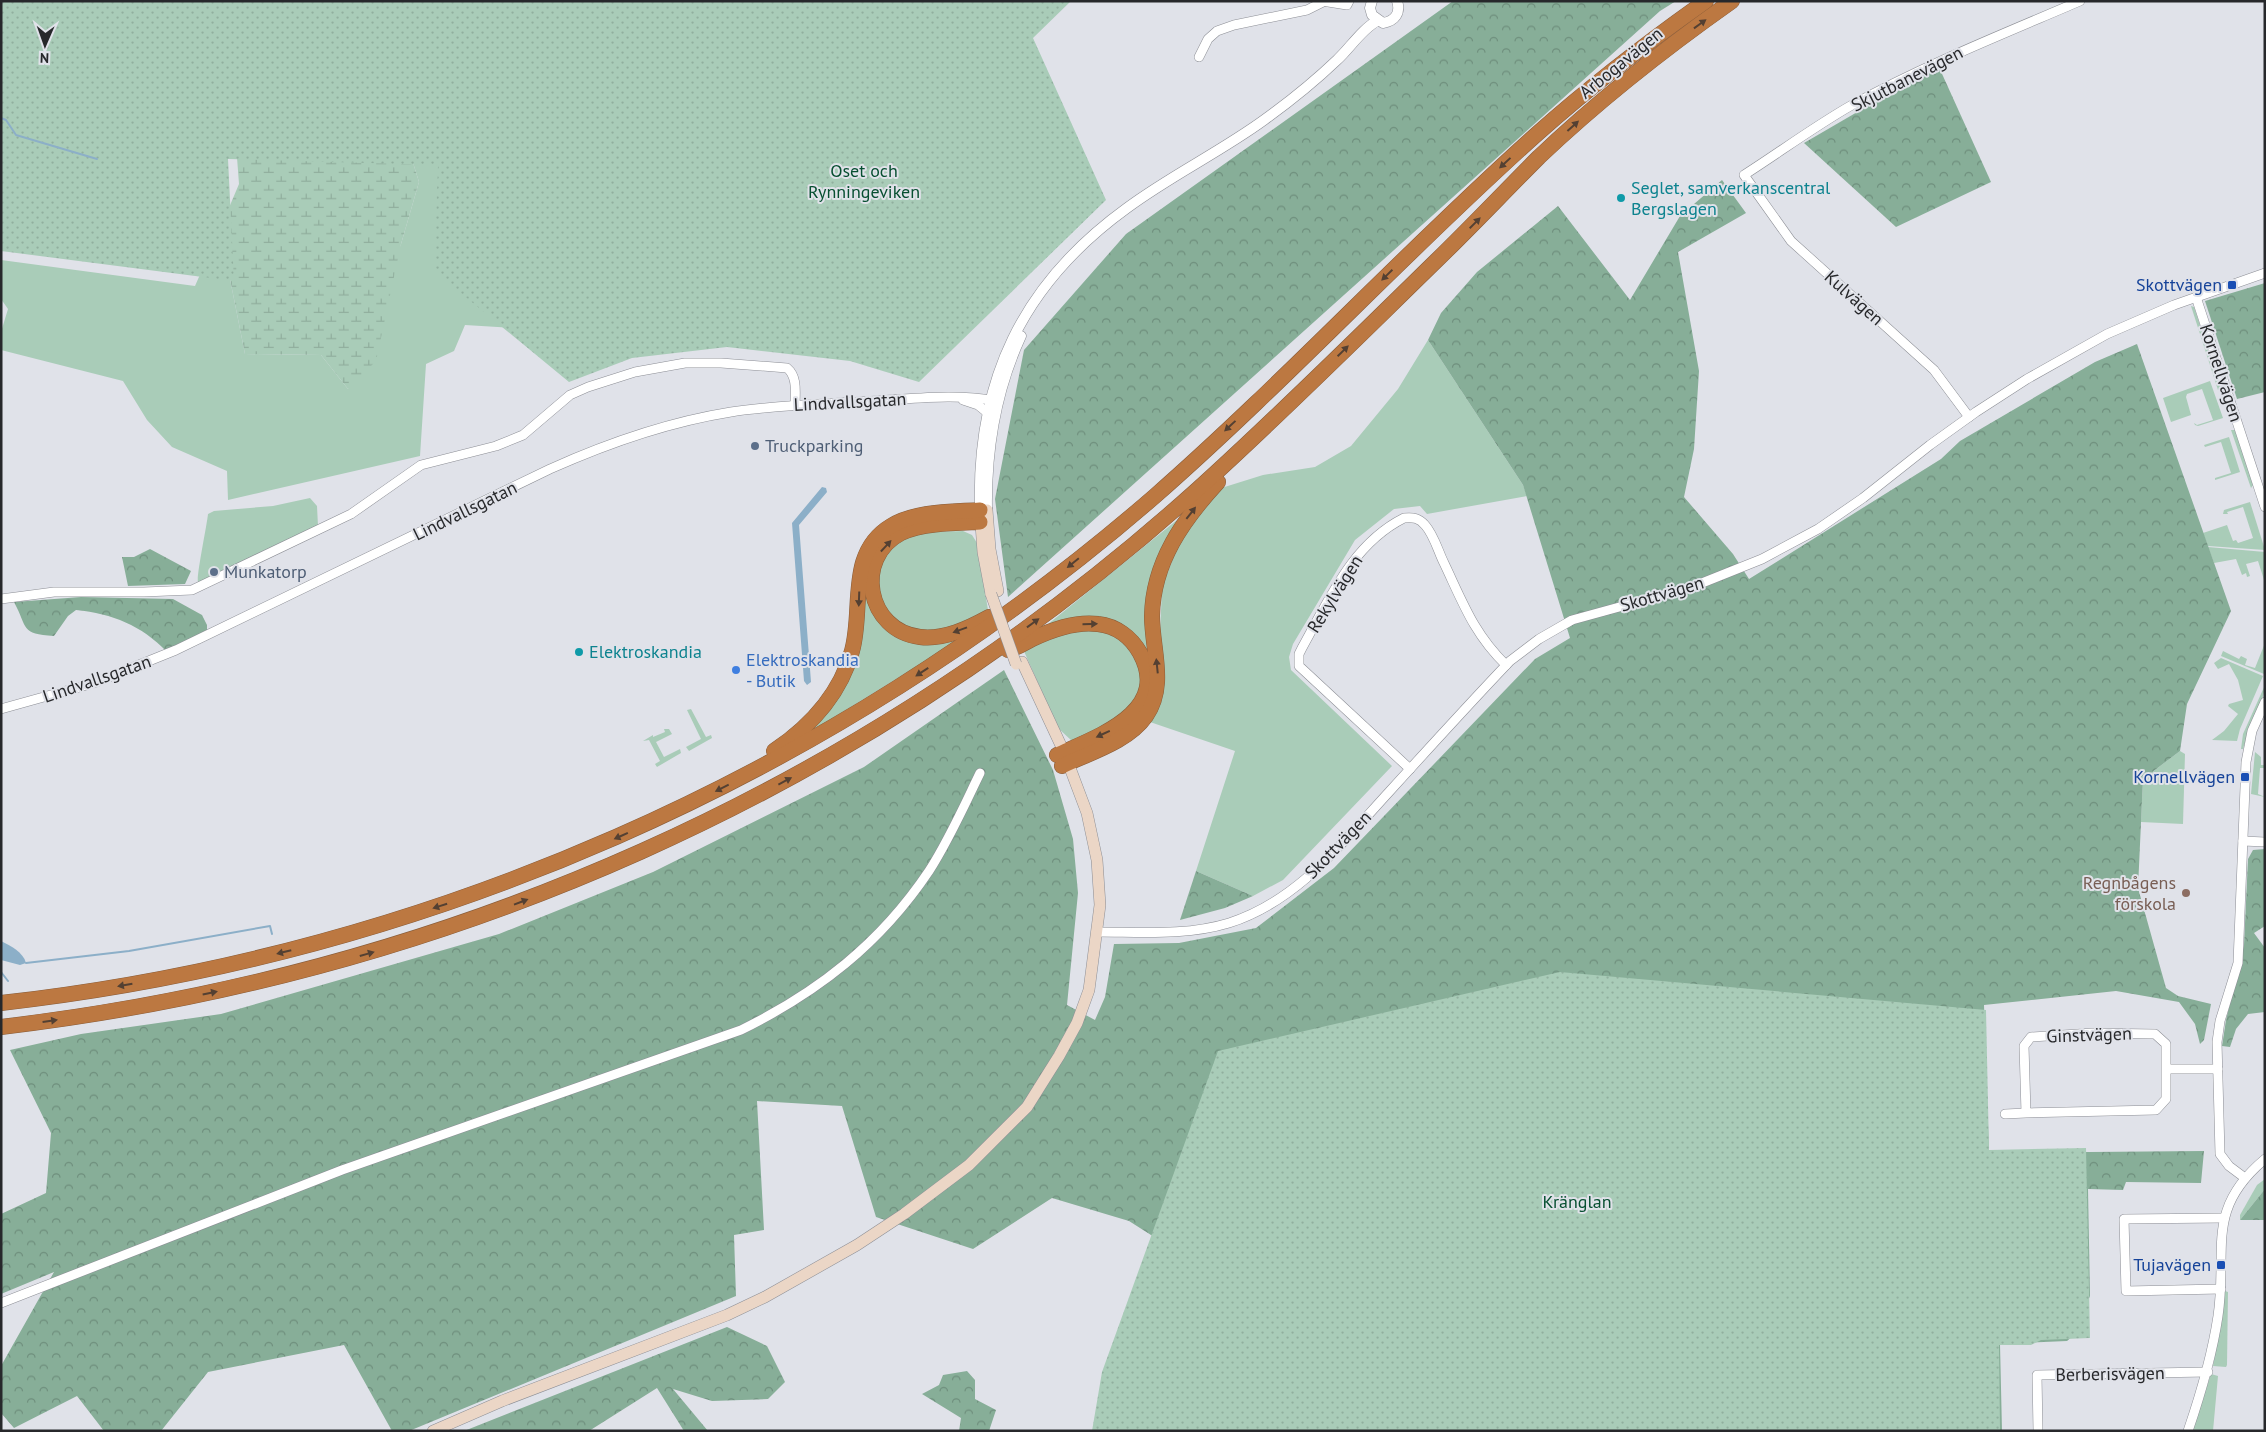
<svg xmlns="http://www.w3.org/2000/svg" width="2266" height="1432" viewBox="0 0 2266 1432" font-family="'PT Sans',sans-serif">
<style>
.green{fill:#a9ccb8}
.forest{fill:url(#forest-crowns)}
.wetland{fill:url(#wetland-marsh)}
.park{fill:url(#park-dots)}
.water{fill:#8cafc8}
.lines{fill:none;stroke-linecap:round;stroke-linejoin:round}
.stream{stroke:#8cafc8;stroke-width:2}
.minor-casing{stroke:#8c8e95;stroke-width:10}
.tertiary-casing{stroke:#8c8e95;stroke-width:11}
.secondary-casing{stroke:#8c8e95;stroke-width:12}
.motorway-casing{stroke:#885c39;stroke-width:16}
.minor{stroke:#fff;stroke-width:9}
.tertiary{stroke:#fff;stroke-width:10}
.secondary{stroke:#ebd6c6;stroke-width:11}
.motorway{stroke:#bc7841;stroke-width:15}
.secondary-bridge-casing{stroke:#8c8e95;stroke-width:12;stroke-linecap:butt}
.secondary-bridge{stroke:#ebd6c6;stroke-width:11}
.oneway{fill:#544032}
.culture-dot{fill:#0f9aa8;stroke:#e0e2e9;stroke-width:2}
.transit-dot{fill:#1a4fb4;stroke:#e0e2e9;stroke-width:2}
.service-dot{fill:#5c6f8a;stroke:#e0e2e9;stroke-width:2}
.shop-dot{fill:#3f7fe0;stroke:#e0e2e9;stroke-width:2}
.education-dot{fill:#8d6e63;stroke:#e0e2e9;stroke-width:2}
.labels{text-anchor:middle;stroke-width:4;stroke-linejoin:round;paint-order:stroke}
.street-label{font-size:18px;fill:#27282b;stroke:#e0e2e9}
.park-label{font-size:18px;fill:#074f31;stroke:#e0e2e9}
.culture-label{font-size:18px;fill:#0d838f;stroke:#e0e2e9;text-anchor:start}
.transit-label{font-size:18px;fill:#164399;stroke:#e0e2e9;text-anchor:end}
.service-label{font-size:18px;fill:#4e5e75;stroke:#e0e2e9;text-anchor:start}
.shop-label{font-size:18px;fill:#366cbe;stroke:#e0e2e9;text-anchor:start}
.education-label{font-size:18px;fill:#785e54;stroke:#e0e2e9;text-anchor:end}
</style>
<defs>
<pattern id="forest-crowns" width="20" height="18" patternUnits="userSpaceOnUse" patternTransform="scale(1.25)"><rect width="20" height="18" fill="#87ae98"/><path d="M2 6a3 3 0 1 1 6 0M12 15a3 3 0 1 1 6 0" fill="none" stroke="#6e8e7c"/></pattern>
<pattern id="wetland-marsh" width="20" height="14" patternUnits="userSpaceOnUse" patternTransform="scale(1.25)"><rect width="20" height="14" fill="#a9ccb8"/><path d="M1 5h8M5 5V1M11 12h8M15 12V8" fill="none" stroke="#91af9e"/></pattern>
<pattern id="park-dots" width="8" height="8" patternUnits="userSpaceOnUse" patternTransform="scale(1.25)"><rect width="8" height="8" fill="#a9ccb8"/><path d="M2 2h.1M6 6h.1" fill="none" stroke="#91af9e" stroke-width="1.8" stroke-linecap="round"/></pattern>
</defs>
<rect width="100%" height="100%" fill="#e0e2e9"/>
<g class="green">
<path d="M446,7L514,328L465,325L454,351L426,364L420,456L228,500L227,471L172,447L147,420L123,381L1,350V332L8,309L1,299V260L195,286L220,229L245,354L321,355L348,389L401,244L419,182L410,153Z"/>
<path d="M2191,306L2194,307L2221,389L2218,390Z"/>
<path d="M1428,340L1523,485L1527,496L1427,514L1420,506L1394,509L1355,540L1293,644L1289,657L1291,670L1392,766L1283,880L1253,896L1196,871L1235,751L1150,722L1164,689L1160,634L1162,587L1179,543L1215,490L1263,475L1315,467L1351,446L1398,389Z"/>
<path d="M2210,381L2223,418L2198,426L2195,425L2194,423L2197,425L2213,420L2202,389L2187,394L2186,397L2191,415L2171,422L2163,398Z"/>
<path d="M2231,430H2235L2253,485L2251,488Z"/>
<path d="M2229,437L2240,472L2215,480V478L2231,473L2221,442L2205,447L2204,445Z"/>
<path d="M310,498L317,506L318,526L230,573L198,582C196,577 207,525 208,514L214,511L273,506Z"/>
<path d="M2250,502L2265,550L2208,546L2203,533L2227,525L2233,541L2236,540L2238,543L2253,538L2243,507L2227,512L2228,514H2223L2224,510Z"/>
<path d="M1182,516L1160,554L1152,672L1127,629L1037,633Z"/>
<path d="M963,531L972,535L977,543L988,610C971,619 950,631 931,631C873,631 857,559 910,536C926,530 947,532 963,531Z"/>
<path d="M2208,547L2265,552V583L2258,561L2246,564L2250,576L2247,577L2246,573L2242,575L2236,559L2214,563Z"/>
<path d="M866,582C870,613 884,642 919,643C934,643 951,638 966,636L807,734L828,711Z"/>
<path d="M1094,628C1100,630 1107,631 1112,633C1142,645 1150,688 1129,711C1121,720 1084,735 1072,741L1058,728L1023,649L1071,631Z"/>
<path d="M2265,643L2264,674L2221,656L2223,651L2239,659L2241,656L2247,659L2245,665L2255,668Z"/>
<path d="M2221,658L2263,676L2240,729L2237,741L2212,740L2224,731L2238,714L2228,706L2229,704L2243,700L2238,680L2229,664L2218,669L2214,663Z"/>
<path d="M2265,685C2265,699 2248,732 2243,749H2241L2243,734Z"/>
<path d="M691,709L706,737L711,735L712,738L689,751L686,747L701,739L687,710Z"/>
<path d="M664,729H669L672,734L656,742L664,757L680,749L681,753L657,767L655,764L660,761L649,740L643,741L653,735V737L665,732Z"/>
<path d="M2180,751L2185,754L2183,824L2141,822L2143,779Z"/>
<path d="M2255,752L2261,757V765H2265V768H2260L2258,794L2265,797L2251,794Z"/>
<path d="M2265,1179V1189L2240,1220V1215L2257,1185Z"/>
<path d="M2225,1291L2228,1292L2227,1365L2226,1367L2213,1366Z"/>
<path d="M2211,1374L2218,1376L2213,1431H2192Z"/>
</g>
<g class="forest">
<path d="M1453,1H1676L1660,11L1008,597L995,499L1024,350L1126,234Z"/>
<path d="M1938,65L1991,182L1896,227L1804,143Z"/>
<path d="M1722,180L1746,213L1678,252L1699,371L1694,449L1684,497L1733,554L1749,579L1941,459L1960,441L2095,362L2137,344L2231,611L2187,704L2180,751L2143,779L2138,888L2166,988L2178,996L2211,1004L2204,1040L2200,1044L2195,1024L2179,1002L2116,991L1984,1005L1989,1153L2204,1151L2201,1183L2126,1182L2123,1190L2088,1189L2090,1296L2074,1335L2067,1341L2000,1344L2002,1431H1095L1184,1256L1129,1221L1052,1198L973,1249L876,1217L842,1106L757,1101L764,1230L734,1235L736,1296L409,1431H392L344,1345L208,1372L161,1431H104L77,1396L14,1428L1,1413V1366L54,1272L1,1294V1214L46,1193L51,1133L10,1050L81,1034L221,1014L499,934L653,872L864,767L1004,670L1053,770L1073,839L1078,893L1067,1005L1095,1020L1105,997L1114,944L1179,943L1256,928L1334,868L1535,659L1570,638L1523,485L1428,340L1441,313L1477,272L1558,206L1630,300L1680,216Z"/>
<path d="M2265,283V392L2237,399L2205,301Z"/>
<path d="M150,549L191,571L185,584L128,586L122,557H134Z"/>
<path d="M81,597L173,599L202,615L207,625V633L167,652C141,625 113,614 76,610L68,616L54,636C20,634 28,628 14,602Z"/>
<path d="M2265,849V926L2254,933L2265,948V1012L2248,1014L2236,1029L2230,1047L2222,1046L2226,1020L2244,945L2248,859L2253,850Z"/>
<path d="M1196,871L1253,896L1225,908L1180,920Z"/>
<path d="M2265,1189V1220H2240Z"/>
<path d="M727,1327L767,1346L785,1382L768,1399L712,1401L673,1389L708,1431H684L657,1388L589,1431H464Z"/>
<path d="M967,1371L975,1380V1399L996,1410L989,1431H959L961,1418L922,1394L939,1385L943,1375Z"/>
</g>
<path class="wetland" d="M235,131L410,153L419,182L401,244L376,361L348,389L321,355L245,354L220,229L239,184Z"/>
<g class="park">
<path d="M1,1H1071L1033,38L1106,200L919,382L850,361L727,347L632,358L569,382L434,271L438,165L228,159L234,281L1,251Z"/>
<path d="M1560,972L1986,1010L1989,1150L2086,1148L2090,1338L2041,1340L2031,1345H1999L2000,1431H1092L1102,1372L1218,1051Z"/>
</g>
<g class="water">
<path d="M822,487L826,488L827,492L799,525L811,682L807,685L804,681L792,523Z"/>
<path d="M1,941C11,946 23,952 26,963L20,965L1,960Z"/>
</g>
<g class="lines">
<g class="stream">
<path d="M1,118L6,120L16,135L97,159"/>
<path d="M26,963L129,951L270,926L272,934"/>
<path d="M1,972L8,981"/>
</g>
<g class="minor-casing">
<g id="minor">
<path d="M1322,1L1347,5L1349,1"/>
<path d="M1199,57L1208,39L1217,31L1234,25L1307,10L1323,2"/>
<path d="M2196,297L2265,507"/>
<path d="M963,400L978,405L989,414"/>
<path d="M1969,417L1934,370L1791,241L1744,175C1780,152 1815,126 1852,105C1925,65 2003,34 2080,1"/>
<path d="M1,599L54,592H144L192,590L351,514L421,465L496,446L523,435L570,395L588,387L635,372L685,363H721L787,368C798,377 795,393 795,406"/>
<path d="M1,709L94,683L176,650L550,469C608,443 668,422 731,412C777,405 825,404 871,401C913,399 955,393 996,401"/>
<path d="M1410,769L1299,666V654L1302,648C1329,600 1352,544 1404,518C1413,517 1419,518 1425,525C1434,535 1438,551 1444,563C1463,603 1474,634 1506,665"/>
<path d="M2243,841L2265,842"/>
<path d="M1097,932C1142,932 1186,936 1229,923C1298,901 1342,843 1389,792C1429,748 1469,704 1510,661L1539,639L1572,620L1692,587L1762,559L1818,529L1863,498L1930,445L1976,412L2027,379L2107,334L2174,305L2265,273"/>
<path d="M2168,1069H2218"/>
<path d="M2005,1114L2026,1113L2156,1110L2166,1099V1044L2155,1034L2093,1033L2031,1037L2024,1046L2026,1113"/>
<path d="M2245,1178L2229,1166L2220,1154L2217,1042L2220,1021L2238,963L2246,762L2252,731L2265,702"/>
<path d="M2221,1289L2126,1291L2124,1219L2224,1218"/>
<path d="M1,1303L342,1170L741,1030C818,992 880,944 929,871C949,840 964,806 980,773"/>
<path d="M2038,1431L2037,1375L2208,1372"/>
<path d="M2188,1431C2201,1393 2212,1356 2218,1316C2228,1249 2204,1210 2265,1159"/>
</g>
</g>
<g class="tertiary-casing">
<g id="tertiary">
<path d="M1372,1L1370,8L1372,15L1383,23C1395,21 1401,13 1397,1"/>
<path d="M980,510C976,381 1022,284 1127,208C1170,176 1220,152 1264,120C1289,102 1314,82 1337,60C1350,48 1362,29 1377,21"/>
<path d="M987,510C986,451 996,390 1021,336"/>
</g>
</g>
<g class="secondary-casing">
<g id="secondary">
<path d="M991,594L983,552L980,510H987L990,549L998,591"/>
<path d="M433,1431L502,1401L727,1315L765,1297L857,1245L904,1214L969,1165L1027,1107L1059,1056L1077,1023L1089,990L1100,905L1097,860L1087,813L1064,752L1022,662"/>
</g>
</g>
<g class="motorway-casing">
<g id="motorway">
<path d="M980,522C956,523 923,523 901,533C853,558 867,631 920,637C944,640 969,628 989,617"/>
<path d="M1008,650C1016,649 1024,643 1032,639C1051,630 1076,621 1098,624C1116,626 1131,637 1140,653C1172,712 1096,737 1057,755"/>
<path d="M774,751C811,726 840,695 852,651C864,609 846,553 891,526C915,511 952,512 980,510"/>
<path d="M1062,766C1089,753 1128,742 1146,716C1167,685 1152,650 1152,616C1153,562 1183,520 1218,482"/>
<path d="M1,1003C427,955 831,777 1155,496C1287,380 1407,250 1538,133C1591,86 1648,42 1706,1"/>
<path d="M1,1027C449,974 862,791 1198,489C1280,415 1358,337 1437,260C1472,226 1505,191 1539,157C1599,100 1664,49 1732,1"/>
</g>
</g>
<use href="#minor" class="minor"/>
<use href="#tertiary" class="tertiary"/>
<use href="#secondary" class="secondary"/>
<use href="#motorway" class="motorway"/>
<g class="secondary-bridge-casing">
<path id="secondary-bridge" d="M991,594L1016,664"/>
</g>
<use href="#secondary-bridge" class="secondary-bridge"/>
</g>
<defs><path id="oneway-solid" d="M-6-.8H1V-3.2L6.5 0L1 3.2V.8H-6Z" transform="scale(1.25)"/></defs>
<g class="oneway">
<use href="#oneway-solid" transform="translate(1700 24) rotate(-36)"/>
<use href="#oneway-solid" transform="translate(1573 126) rotate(-42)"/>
<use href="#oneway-solid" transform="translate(1505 163) rotate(137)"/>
<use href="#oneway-solid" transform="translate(1475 223) rotate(-45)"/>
<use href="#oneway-solid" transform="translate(1387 275) rotate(136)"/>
<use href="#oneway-solid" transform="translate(1343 351) rotate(-44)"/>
<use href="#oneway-solid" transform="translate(1230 426) rotate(137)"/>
<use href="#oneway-solid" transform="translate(1191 513) rotate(-52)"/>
<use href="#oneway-solid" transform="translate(886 546) rotate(-47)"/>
<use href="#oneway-solid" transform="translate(1073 563) rotate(141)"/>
<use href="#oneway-solid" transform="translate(859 599) rotate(92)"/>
<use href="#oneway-solid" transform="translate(1033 623) rotate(-36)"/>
<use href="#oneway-solid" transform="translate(1090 624) rotate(-1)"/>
<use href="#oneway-solid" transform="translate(960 630) rotate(160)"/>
<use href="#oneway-solid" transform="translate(1157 666) rotate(-96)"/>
<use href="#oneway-solid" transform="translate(922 672) rotate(147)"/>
<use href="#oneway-solid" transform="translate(1103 734) rotate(155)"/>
<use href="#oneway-solid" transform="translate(785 781) rotate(-28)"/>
<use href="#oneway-solid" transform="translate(722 788) rotate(153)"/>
<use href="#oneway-solid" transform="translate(621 836) rotate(156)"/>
<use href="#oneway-solid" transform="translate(521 902) rotate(-21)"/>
<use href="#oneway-solid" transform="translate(440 906) rotate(162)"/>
<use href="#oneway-solid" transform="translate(284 952) rotate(166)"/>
<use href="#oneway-solid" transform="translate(367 954) rotate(-16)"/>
<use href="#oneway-solid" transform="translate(125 985) rotate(170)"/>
<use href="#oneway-solid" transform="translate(210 993) rotate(-12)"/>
<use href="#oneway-solid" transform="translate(50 1021) rotate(-8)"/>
</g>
<g class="culture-dot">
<circle cx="1621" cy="198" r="5"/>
<circle cx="579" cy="652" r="5"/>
</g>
<g class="transit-dot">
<rect x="2227" y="280" width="10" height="10" rx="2.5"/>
<rect x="2240" y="772" width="10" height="10" rx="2.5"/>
<rect x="2216" y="1260" width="10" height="10" rx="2.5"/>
</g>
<g class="service-dot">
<circle cx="755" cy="446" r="5"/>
<circle cx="214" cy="572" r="5"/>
</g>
<circle class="shop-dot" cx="736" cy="670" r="5"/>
<circle class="education-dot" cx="2186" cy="893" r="5"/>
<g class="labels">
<g class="street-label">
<text transform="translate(1621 63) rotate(-39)" y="6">Arbogavägen</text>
<text transform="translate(1907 79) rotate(-27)" y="6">Skjutbanevägen</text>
<text transform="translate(1854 298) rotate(42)" y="6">Kulvägen</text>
<text transform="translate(2221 373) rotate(72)" y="6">Kornellvägen</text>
<text transform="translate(850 402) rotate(-3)" y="6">Lindvallsgatan</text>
<text transform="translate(465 511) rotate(-26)" y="6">Lindvallsgatan</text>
<text transform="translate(1335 594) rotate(-58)" y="6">Rekylvägen</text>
<text transform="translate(1662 594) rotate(-16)" y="6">Skottvägen</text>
<text transform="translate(97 679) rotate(-19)" y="6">Lindvallsgatan</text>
<text transform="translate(1338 845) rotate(-46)" y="6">Skottvägen</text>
<text transform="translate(2089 1035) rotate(-2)" y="6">Ginstvägen</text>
<text transform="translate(2110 1374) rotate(-1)" y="6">Berberisvägen</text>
</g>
<g class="park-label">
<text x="864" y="177">Oset och<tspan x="864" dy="21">Rynningeviken</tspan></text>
<text x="1577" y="1208">Kränglan</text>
</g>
<g class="culture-label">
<text x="1631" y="194">Seglet, samverkanscentral<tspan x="1631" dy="21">Bergslagen</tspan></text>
<text x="589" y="658">Elektroskandia</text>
</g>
<g class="transit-label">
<text x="2222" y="291">Skottvägen</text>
<text x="2235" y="783">Kornellvägen</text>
<text x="2211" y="1271">Tujavägen</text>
</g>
<g class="service-label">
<text x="765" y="452">Truckparking</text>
<text x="224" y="578">Munkatorp</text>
</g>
<g class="shop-label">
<text x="746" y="666">Elektroskandia<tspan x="746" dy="21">- Butik</tspan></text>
</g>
<g class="education-label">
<text x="2176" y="889">Regnbågens<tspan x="2176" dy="21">förskola</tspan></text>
</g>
</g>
<rect width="2266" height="1432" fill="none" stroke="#27282b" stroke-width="5"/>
<g transform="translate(45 45) rotate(182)" stroke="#e0e2e9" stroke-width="4" paint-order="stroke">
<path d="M0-4L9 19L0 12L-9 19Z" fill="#27282b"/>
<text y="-8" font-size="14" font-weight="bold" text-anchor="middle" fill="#27282b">N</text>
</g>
</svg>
